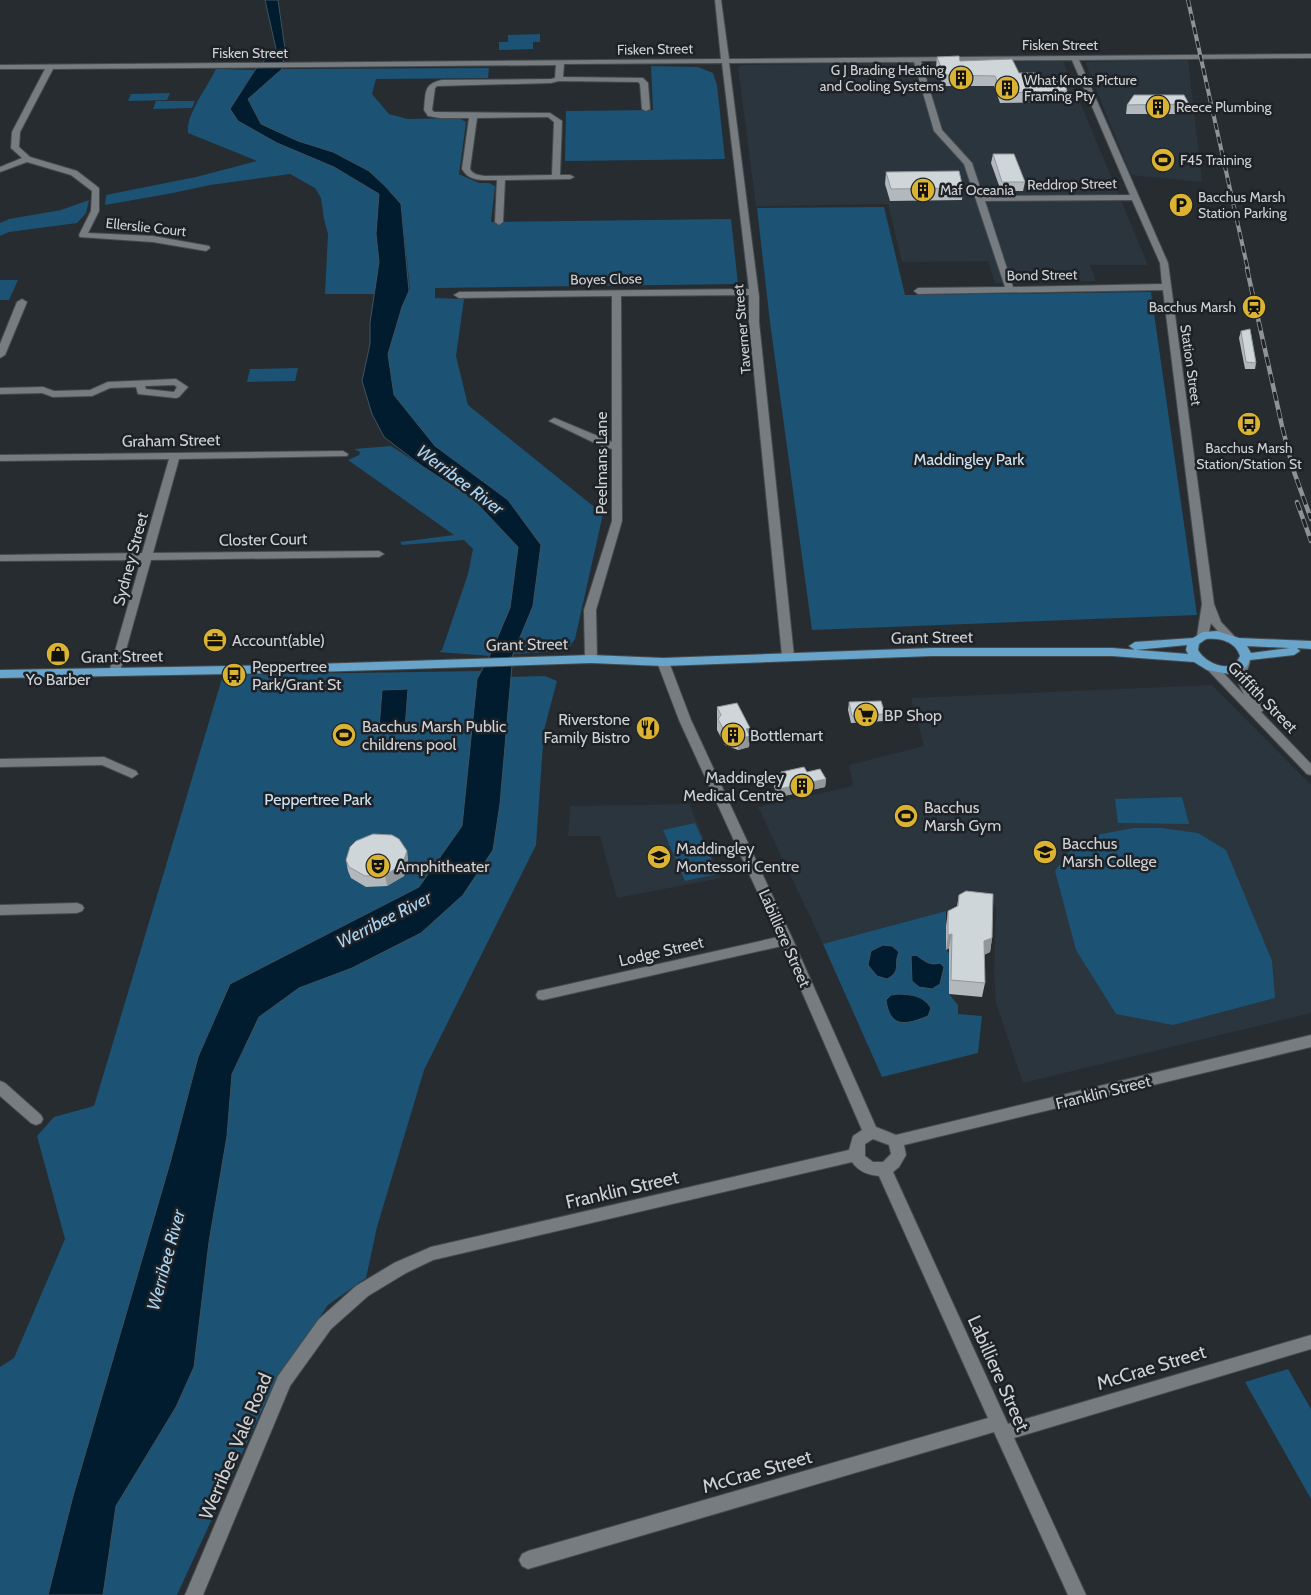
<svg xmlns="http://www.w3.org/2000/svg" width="1311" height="1595" viewBox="0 0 1311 1595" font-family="Cabin,sans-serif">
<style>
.built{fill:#2b353d}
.green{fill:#1c5274}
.water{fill:#001c2e;stroke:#3e5360}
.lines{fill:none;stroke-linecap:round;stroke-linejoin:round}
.minor-casing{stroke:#454a4d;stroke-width:2}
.major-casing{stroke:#454a4d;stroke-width:2}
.minor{fill:#767c80;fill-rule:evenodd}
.major{fill:#69a4ca;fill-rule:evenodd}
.rail-far1-casing{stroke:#8f9395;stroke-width:4}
.rail-casing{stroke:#8f9395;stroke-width:4.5}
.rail-far1{stroke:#1e2226;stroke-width:2.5;stroke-dasharray:7;stroke-linecap:butt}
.rail{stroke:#1e2226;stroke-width:3;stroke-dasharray:9;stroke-linecap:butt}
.wall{fill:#b2b8bb}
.shaded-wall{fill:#919699}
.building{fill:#cfd6da;stroke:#919699}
.labels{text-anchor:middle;stroke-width:5;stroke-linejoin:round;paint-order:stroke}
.far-street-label{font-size:14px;fill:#cfd2d4;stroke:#1e2226}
.far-poi-label{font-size:14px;fill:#cfd2d4;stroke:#1e2226;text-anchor:start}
.street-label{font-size:16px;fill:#cfd2d4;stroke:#1e2226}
.park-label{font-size:16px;fill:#cee4f4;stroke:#1e2226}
.poi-label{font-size:16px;fill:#cfd2d4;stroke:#1e2226;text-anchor:start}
.water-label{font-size:18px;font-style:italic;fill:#a8d3f2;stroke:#1e2226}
.near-street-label{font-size:19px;fill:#cfd2d4;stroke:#1e2226}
</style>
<rect width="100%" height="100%" fill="#272c30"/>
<g class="built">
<path d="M1188,60L1202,182L1131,175L1085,62Z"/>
<path d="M1063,61L1148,265H1090L1096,281L995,283L988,261L902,262L888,204L756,206L738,67L744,65Z"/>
<path d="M1212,685L1311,785V1013L1023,1083L996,1003L994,976L996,906L987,900L969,897L946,911L823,944L758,807L853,786L849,765L924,746L911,698Z"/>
<path d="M689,804L721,878L617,898L600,836H568L570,806Z"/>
</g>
<g class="green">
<path d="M540,34V42H533V49L499,50V42H508V35Z"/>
<path d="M651,66L698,67L713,73L717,85L725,159L565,161L566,111L653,110Z"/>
<path d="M489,68L488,78L376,79L372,94L389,114L408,119L459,118L466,122L459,174L479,183H489L495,186L491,222L731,219L738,284L435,288V298L464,299L456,356L468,405L603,514L575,639L566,651L513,654L533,606L508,500L435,446L394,395L388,354L402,307L410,289L401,204L385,186L369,171L333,152L298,141L261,124L248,98L282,69Z"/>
<path d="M216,69L255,70L230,109L277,143L334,167L379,194L383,294H325L328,234L324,219L321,198L315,188L290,174L210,185L173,193L105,205L106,195L196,177L257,161L188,133C185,116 208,86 216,69Z"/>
<path d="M170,93L167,100L128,101L131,94Z"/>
<path d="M156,101H195L192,108L153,109Z"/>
<path d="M89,200L86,213L77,223L9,232L0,236V223L9,219L61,210Z"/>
<path d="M884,207L905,295L1151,292L1197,615L812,630L770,322L757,208Z"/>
<path d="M0,280H18L9,300H0Z"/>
<path d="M298,368L295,381L247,382L250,369Z"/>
<path d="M391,446L473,499L518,547L510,608L490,656L439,652L442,650L468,574L473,549L464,540L402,545L400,542L454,535L348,460L359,455L360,452L354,449Z"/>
<path d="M481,671L462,826L419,887L230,984L196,1063L170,1163L73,1496L48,1595H0V1367L14,1358L65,1239L37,1136L54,1117L94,1106L223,675Z"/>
<path d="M545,676L557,681L544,730L536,845L424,1070L377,1227L366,1278L328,1305L273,1386L177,1595H103L116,1506L176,1407L194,1367L209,1242L227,1136L232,1074L259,1017L299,988L352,968L500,804L510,677Z"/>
<path d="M1182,797L1189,824L1118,823L1115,799Z"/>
<path d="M695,823L718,874L685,881L663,830Z"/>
<path d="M1134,828H1161L1198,833L1226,850L1272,961L1275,998L1173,1025L1116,1014L1076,950L1055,871L1070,851L1101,834Z"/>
<path d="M946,911V950L949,953V994L958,1005V1014L982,1016L978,1053L882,1077L823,944Z"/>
<path d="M1288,1369L1311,1409V1499L1245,1382Z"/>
</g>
<g class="water">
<path d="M265,0H278L285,49L282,69L248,99L261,124L298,141L333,152L369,171L385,186L401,204L409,291L402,307L388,354L394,395L435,446L508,500L541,545L533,606L513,654L500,804L493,850L463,895L421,933L352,968L299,988L259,1017L232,1074L227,1136L209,1242L194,1367L176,1407L116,1506L103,1595H48L73,1496L170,1163L198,1057L230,984L419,887L462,826L477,679L490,655L510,608L518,547L473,499L422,466L384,437L372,414L362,381L370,344V323L379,262L376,234L379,194L334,167L277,143L238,121L230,109L255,70L276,49Z"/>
<path d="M408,689L405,729H379L382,690Z"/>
<path d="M346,728L353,731L357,735C351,742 344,742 335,742L331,736L333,730Z"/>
<path d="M883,945L892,946L899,952C893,965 902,971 887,979L877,976L868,965L871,951Z"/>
<path d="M916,955C925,961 929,966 940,963L944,967L940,984L932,989L919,987L912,981L911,956Z"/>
<path d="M898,994C913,995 922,995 931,1008L928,1016C906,1025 890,1029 886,1000L891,995Z"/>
</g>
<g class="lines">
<g class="minor-casing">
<g id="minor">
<path d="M715,0H721L729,59L1311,54V58L1079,60L1168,263L1214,604L1221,622L1237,639L1235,642H1227L1211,623L1207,639L1203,640L1197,636L1202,604L1163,290L918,294L914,291L918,288L1005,287L964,164L934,131L914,62L729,63L759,297V322L794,656L788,660L782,656L749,322V295L621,296L622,521L596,610L597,659L591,663L585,659L584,610L612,521V449L603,447L549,421L554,418L557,419L612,442V296L459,298L454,295L459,292L749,289L722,63L564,64L563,77L643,78L648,83L650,109L646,111L642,109L640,84L638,82L559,81L551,83L437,86L435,88L432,110L434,112L550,113L562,121L560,175H570L574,177L570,179L505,180L503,222L499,225L495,222L497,180C484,180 469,182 462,169L469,118H440L428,116L424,110C426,93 423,84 442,80L551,79L555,78L556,65L53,69L20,132L19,147L30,157L77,171L99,188V211L88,233L153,236L209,246L210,248L206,251L153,242L80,237L79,235L91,211L92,191L71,175L27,162L0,172V167L22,158L11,148L12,132L45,69H0V65L721,59ZM1072,60L1130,195L983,196L972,163L942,130L921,61ZM548,117L554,122L552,175L485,176C479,175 473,175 470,169L477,118ZM1132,200L1160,263L1162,284L1013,287L985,201Z"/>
<path d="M22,299L27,302L5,355L0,358V344L17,302Z"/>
<path d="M176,379L188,387L179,397L176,398L138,394L136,387L110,388L92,396L53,397L42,393L0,394V388L43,387L54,391L90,390L108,382ZM174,385L177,387L174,392L146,389L145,386Z"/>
<path d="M343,451L348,454L347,456L179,459L153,553L379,551L384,554L379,557L151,560L119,675L115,676L109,672L141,560L0,561V555L142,553L169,459L0,461V455Z"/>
<path d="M663,658L669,662L691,720L793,940L876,1127L896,1135L1311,1035V1047L904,1145L906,1155L899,1167L893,1172L1008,1424L1311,1335V1349L1014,1438L1086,1595H1068L994,1432L528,1569L522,1566L519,1560L522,1554L528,1551L988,1418L879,1176C868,1175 859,1172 852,1162L433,1260L406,1273L368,1296L331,1329L290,1386L203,1595H185L278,1376L319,1319L356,1286L394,1263L431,1247L849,1150L853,1136L862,1130L782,946L543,1000L538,999L536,995L538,991L543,990L778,937L679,720L657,662ZM873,1139L889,1145L891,1154L883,1162H873L865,1156V1144Z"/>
<path d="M1244,658L1250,662L1246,674L1256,695L1266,708L1261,712L1311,764V775L1307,774L1205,667L1207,664H1215L1244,695L1234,674L1238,662Z"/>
<path d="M104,757L136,771L138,774L132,778L102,765L0,767V759Z"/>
<path d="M77,903L82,905L84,908L82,911L77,913L0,915V905Z"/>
<path d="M0,1081L5,1083L41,1115L43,1119L41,1123L36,1125L31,1123L0,1096Z"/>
</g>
</g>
<g class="major-casing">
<path id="major" d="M1217,631L1239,638L1311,641V649L1297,648L1300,651L1294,655L1250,660L1247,666L1241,671L1229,674L1207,670L1194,662L1112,656H932L663,666L591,663L283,673L0,678V670L283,665L591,655L663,658L932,648H1112L1188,654L1186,650L1187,645L1135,650L1129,646L1135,642L1193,638L1203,632ZM1206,639C1220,638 1235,641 1240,656C1232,675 1206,664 1198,650L1199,644ZM1247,646L1290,648L1251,653Z"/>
</g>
<use href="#minor" class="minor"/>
<use href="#major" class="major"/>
<g class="rail-far1-casing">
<path id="rail-far1" d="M1188,0L1248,270"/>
</g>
<g class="rail-casing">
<g id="rail">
<path d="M1247,269L1282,426L1293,469L1311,519"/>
<path d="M1297,502L1311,541"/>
</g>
</g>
<use href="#rail-far1" class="rail-far1"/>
<use href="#rail" class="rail"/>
</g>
<g class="wall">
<path d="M937,57L1019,73L1043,81L1067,91L1066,102L1000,103L994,86H943L936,67Z"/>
<path d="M1189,104L1188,114H1126L1127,105Z"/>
<path d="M993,154L1025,182L1023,191H1001L991,163Z"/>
<path d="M886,172L963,188L962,200L890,201L885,184Z"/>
<path d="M1241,331L1256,363L1255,369H1245L1239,338Z"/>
<path d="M849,702L885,714L884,721L851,723L848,710Z"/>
<path d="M717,707L750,728L749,747L738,750L725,745L717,730Z"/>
<path d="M781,772H807L826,779L825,787L779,797L774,787V780L780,778Z"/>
<path d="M407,851L408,862L404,876L387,886L366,887L351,878L348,871L346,860Z"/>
<path d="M959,895L992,938L990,952L984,955L985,983L982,997L949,994V948L946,950V926L948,911L957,906Z"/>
</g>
<g class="shaded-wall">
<path d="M750,728L749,747L738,750V739L746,729Z"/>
<path d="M826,779L825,787L779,797V789Z"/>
<path d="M407,851L408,862L404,876L387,886L385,875Z"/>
<path d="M952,934L949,948L946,950L948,935Z"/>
<path d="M992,938L990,952L981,956L984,941Z"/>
</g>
<g class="building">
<path d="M959,56L960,61L1012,59L1019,73H1040L1043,81H1064L1067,91L1002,93L995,76L944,75L937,57Z"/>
<path d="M1134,95H1184L1189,104L1127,105Z"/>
<path d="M993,154H1014L1025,182H1002Z"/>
<path d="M959,171L963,188L891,189L886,172Z"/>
<path d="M1250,329L1256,363L1246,362L1241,331Z"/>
<path d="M881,701L885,714L852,716L849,702Z"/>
<path d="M737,703L750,728L746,729L750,736L738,739L726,734L718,719L721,715L717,707Z"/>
<path d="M804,767L807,772L820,769L826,779L779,789L774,780L784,778L781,772Z"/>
<path d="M373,834L392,835L399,839L407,851L402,865L385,875L365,876L349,867L346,860L350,847L356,841Z"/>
<path d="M966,891L993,894L992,938L984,941L985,983L951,980L952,934L948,935V911L958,906L959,895Z"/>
</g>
<defs>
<g id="building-disc" transform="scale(1.25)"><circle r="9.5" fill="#dab333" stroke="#1e2226"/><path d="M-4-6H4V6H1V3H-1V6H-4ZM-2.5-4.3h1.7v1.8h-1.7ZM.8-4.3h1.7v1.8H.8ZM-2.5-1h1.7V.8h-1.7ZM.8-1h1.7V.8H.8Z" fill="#111"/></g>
<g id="stadium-disc" transform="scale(1.25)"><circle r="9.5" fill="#dab333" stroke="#1e2226"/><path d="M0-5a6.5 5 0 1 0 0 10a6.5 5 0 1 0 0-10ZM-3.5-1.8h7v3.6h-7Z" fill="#111"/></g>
<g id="parking-disc" transform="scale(1.25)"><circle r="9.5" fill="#dab333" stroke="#1e2226"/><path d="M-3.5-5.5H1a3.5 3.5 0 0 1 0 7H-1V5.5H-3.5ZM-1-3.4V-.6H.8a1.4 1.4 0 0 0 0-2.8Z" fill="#111"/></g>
<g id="station-disc" transform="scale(1.25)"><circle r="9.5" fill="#dab333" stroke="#1e2226"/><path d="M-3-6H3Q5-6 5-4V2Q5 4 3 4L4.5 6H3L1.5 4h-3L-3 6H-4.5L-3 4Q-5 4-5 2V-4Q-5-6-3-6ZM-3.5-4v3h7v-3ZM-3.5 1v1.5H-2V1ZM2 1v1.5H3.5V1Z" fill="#111"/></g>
<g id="bus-disc" transform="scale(1.25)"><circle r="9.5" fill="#dab333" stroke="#1e2226"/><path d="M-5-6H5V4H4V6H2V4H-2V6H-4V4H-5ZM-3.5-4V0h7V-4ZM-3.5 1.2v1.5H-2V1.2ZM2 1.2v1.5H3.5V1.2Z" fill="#111"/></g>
<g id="office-disc" transform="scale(1.25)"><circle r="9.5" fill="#dab333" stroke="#1e2226"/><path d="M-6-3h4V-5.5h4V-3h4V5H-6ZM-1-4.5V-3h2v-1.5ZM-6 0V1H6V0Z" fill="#111"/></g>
<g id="shop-disc" transform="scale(1.25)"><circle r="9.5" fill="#dab333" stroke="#1e2226"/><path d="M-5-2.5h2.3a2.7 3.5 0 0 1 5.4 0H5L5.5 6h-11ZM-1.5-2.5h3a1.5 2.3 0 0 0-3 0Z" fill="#111"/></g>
<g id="supermarket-disc" transform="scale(1.25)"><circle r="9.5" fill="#dab333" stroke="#1e2226"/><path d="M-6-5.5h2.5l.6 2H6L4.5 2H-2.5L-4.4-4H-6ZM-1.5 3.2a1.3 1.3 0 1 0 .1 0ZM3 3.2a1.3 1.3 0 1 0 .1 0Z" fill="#111"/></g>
<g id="restaurant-disc" transform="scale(1.25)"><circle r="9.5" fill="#dab333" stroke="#1e2226"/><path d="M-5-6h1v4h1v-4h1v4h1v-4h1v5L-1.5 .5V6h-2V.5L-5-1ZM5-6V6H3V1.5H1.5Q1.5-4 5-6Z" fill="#111"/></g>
<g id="school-disc" transform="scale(1.25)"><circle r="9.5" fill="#dab333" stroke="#1e2226"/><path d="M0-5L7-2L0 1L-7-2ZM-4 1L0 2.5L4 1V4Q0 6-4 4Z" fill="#111"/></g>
<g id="theatre-disc" transform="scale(1.25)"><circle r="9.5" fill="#dab333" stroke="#1e2226"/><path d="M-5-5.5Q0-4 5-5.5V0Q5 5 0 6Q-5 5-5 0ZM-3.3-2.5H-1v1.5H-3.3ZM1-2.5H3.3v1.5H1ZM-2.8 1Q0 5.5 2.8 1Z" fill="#111"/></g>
</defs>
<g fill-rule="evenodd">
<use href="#building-disc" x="961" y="78"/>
<use href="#building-disc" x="1007" y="88"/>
<use href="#building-disc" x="1158" y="107"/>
<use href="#stadium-disc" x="1163" y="160"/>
<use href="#building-disc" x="923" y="190"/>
<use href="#parking-disc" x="1181" y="205"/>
<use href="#station-disc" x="1254" y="307"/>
<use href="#bus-disc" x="1249" y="424"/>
<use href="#office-disc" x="215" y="640"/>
<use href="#shop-disc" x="58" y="654"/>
<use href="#bus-disc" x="234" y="675"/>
<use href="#supermarket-disc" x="866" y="715"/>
<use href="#restaurant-disc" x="648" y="728"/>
<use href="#stadium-disc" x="344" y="735"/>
<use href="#building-disc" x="733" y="735"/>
<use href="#building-disc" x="802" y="786"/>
<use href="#stadium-disc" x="906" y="816"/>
<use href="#school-disc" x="1045" y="852"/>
<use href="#school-disc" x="659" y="857"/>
<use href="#theatre-disc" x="378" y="866"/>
</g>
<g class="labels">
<g class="far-street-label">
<text x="1060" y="50">Fisken Street</text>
<text transform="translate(655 49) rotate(-1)" y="5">Fisken Street</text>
<text x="250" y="58">Fisken Street</text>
<text transform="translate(1072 184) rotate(-1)" y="5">Reddrop Street</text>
<text transform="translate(146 227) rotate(6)" y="5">Ellerslie Court</text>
<text transform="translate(1042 275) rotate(-1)" y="5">Bond Street</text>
<text transform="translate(606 279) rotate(-1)" y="5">Boyes Close</text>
<text transform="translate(742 329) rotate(-95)" y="5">Taverner Street</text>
<text transform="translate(1191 365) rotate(82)" y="5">Station Street</text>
</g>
<g class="far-poi-label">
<text x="944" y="75" text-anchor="end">G J Brading Heating<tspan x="944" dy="16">and Cooling Systems</tspan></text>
<text x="1024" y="85">What Knots Picture<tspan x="1024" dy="16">Framing Pty</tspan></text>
<text x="1176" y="112">Reece Plumbing</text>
<text x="1180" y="165">F45 Training</text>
<text x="940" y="195">Maf Oceania</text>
<text x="1198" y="202">Bacchus Marsh<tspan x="1198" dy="16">Station Parking</tspan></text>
<text x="1236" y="312" text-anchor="end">Bacchus Marsh</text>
<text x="1249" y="453" text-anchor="middle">Bacchus Marsh<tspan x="1249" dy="16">Station/Station St</tspan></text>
</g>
<g class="street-label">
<text transform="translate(171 440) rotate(-1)" y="6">Graham Street</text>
<text transform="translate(601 463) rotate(-90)" y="6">Peelmans Lane</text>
<text transform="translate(263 539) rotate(-1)" y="6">Closter Court</text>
<text transform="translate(130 559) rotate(-75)" y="6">Sydney Street</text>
<text transform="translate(932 637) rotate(-1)" y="6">Grant Street</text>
<text transform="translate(527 644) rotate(-1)" y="6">Grant Street</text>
<text transform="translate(122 656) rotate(-1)" y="6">Grant Street</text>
<text transform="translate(1263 697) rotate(46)" y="6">Griffith Street</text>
<text transform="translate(785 938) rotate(66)" y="6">Labilliere Street</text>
<text transform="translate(661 951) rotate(-13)" y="6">Lodge Street</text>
<text transform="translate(1103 1092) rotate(-14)" y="6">Franklin Street</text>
</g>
<g class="park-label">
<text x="969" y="465">Maddingley Park</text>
<text x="318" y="805">Peppertree Park</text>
</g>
<g class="poi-label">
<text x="232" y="646">Account(able)</text>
<text x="252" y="672">Peppertree<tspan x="252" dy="18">Park/Grant St</tspan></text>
<text x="58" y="685" text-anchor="middle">Yo Barber</text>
<text x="884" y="721">BP Shop</text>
<text x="630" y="725" text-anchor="end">Riverstone<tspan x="630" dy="18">Family Bistro</tspan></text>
<text x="362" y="732">Bacchus Marsh Public<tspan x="362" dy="18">childrens pool</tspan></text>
<text x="750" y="741">Bottlemart</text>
<text x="784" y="783" text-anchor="end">Maddingley<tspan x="784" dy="18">Medical Centre</tspan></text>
<text x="924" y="813">Bacchus<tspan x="924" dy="18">Marsh Gym</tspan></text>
<text x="1062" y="849">Bacchus<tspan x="1062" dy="18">Marsh College</tspan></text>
<text x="676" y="854">Maddingley<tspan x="676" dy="18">Montessori Centre</tspan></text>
<text x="396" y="872">Amphitheater</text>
</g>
<g class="water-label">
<text transform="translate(460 480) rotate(37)" y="6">Werribee River</text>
<text transform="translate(384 920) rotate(-27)" y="6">Werribee River</text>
<text transform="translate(166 1260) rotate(-75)" y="6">Werribee River</text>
</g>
<g class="near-street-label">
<text transform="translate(622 1189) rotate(-13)" y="7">Franklin Street</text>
<text transform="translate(1151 1367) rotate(-17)" y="7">McCrae Street</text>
<text transform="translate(999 1373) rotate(66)" y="7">Labilliere Street</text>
<text transform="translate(235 1446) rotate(-67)" y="7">Werribee Vale Road</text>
<text transform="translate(757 1471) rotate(-16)" y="7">McCrae Street</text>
</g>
</g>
</svg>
